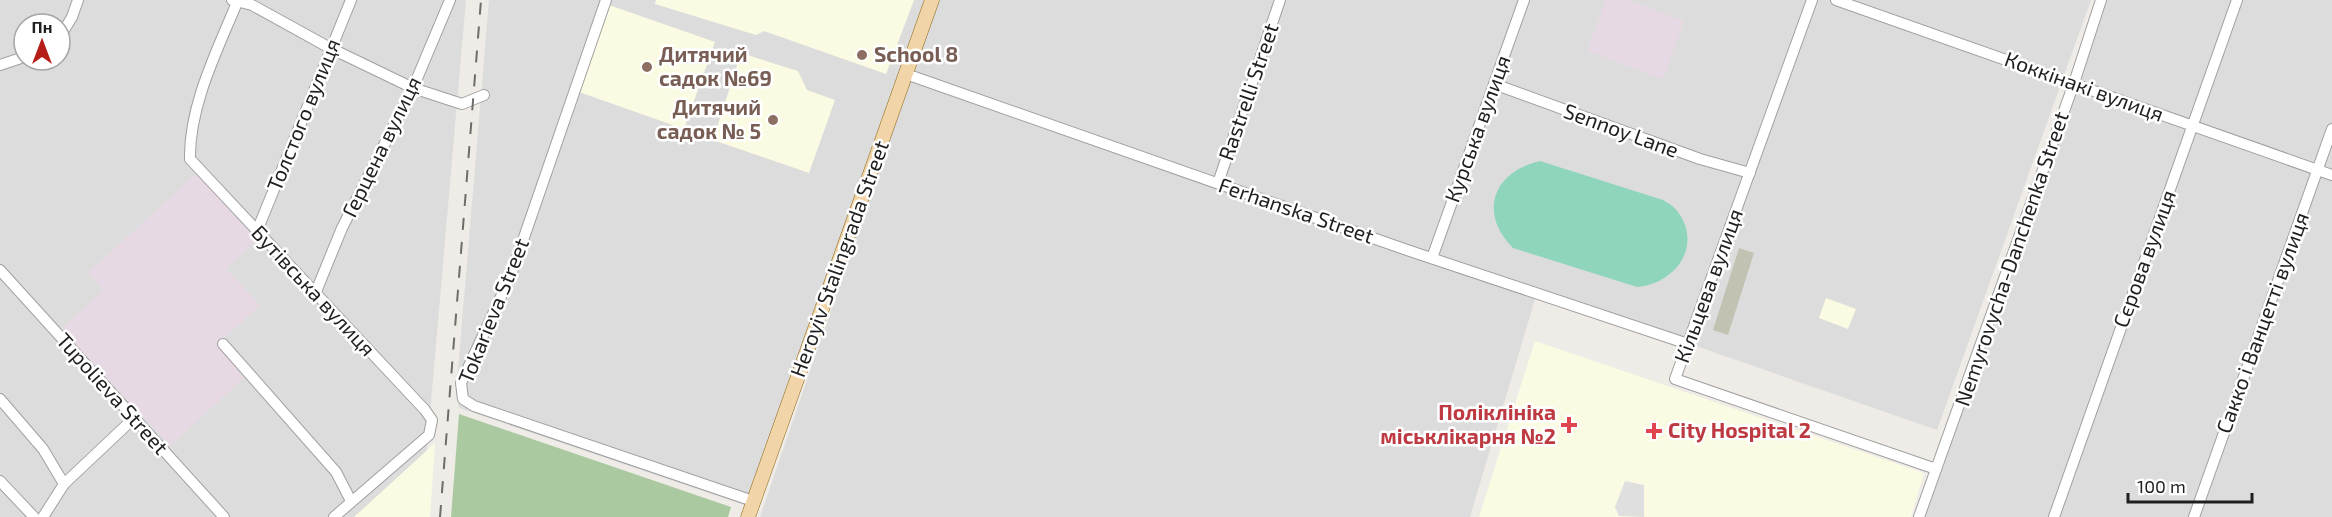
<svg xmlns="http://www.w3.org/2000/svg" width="2332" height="517" viewBox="0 0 2332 517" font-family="'Exo 2',sans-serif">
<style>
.residential{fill:#dddcdc;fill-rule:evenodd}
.industrial{fill:#e7d9e4}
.education{fill:#fbfbe3}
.construction{fill:#c2c2b3}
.forest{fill:#abc9a0}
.pitch{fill:#8ed5bc}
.parking{fill:#dfdfdf}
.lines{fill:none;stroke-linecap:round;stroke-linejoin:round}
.minor-casing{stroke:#a0a0a0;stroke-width:12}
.major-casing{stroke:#896611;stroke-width:15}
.minor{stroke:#fff;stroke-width:10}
.major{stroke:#f1d5a9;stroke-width:14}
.rail{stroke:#6d6d6d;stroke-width:2;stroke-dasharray:12 12;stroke-linecap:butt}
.education-dot{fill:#8d6e63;stroke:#fff;stroke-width:2}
.health-dot{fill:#e0444e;stroke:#fff;stroke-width:2}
.labels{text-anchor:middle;stroke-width:5;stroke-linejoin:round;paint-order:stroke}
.education-label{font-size:21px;font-weight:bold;fill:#785e54;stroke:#fff;text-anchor:start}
.street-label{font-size:21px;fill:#1f1f1f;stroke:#fff}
.health-label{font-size:21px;font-weight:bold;fill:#be3a42;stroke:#fff;text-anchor:end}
</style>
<rect width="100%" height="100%" fill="#efece7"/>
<g class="residential">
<path d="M0,0H466L421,517H0ZM24,24H60V60H24Z"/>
<path d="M489,0H925L747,506L459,408L456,393Z"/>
<path d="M936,0H2091L1937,430L911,73Z"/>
<path d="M2105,0H2332V517H1924Z"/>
<path d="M910,79L1536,296L1470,517H760Z"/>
</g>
<g class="industrial">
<path d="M1606,0H1628L1684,21L1663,79L1587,51Z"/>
<path d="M197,173L258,239L226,269L260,305L217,345L246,376L170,446L61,329L104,290L88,273Z"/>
</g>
<g class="education">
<path d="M656,0H914L886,74L764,31L756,35L655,4Z"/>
<path d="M609,5L715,42L684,129L579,92Z"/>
<path d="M741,53L798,71L807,90L835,100L809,173L713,140Z"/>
<path d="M1826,298L1856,309L1848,329L1819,318Z"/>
<path d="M1535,341L1924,473L1911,517H1479Z"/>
<path d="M435,443L430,517H354Z"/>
</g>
<path class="construction" d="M1739,248L1754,253L1728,335L1713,330Z"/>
<path class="forest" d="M459,414L731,507L728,517H451Z"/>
<path class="pitch" d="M1540,161L1663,200C1668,203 1675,207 1678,212C1703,246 1675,284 1637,287L1513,248C1478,213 1493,172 1540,161Z"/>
<path class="parking" d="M1625,481L1644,485V517L1619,516L1615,507Z"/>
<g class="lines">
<g class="minor-casing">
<g id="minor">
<path d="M232,0L252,5L330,48L413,88L462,104L484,95"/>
<path d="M238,0C218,49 189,105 190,159L425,410L432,420L429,435L334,517"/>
<path d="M606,0L511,275L461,383L463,399L474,406L753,501"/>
<path d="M1812,0L1675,379L1936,469"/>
<path d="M1836,0L2332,175"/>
<path d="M60,37L72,17L78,0"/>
<path d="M0,65L24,57"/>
<path d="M906,74L1407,250L1688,344"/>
<path d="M1494,84L1700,159L1750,173"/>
<path d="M1218,183L1280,0"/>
<path d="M257,231L351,0"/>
<path d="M1432,258L1524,0"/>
<path d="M0,270L224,517"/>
<path d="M315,294L342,228L413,88L450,0"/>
<path d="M223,344L336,472L351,501"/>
<path d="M0,399L43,449L64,484"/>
<path d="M0,481L34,517"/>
<path d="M43,517L64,484L134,418"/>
<path d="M1919,517L2074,83L2101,0"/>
<path d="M2054,517L2237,0"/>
<path d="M2194,517L2332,129"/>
</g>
</g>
<g class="major-casing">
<path id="major" d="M748,517L932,0"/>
</g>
<use href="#minor" class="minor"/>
<use href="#major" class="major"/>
<path class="rail" d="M440,517L481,0"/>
</g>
<g class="education-dot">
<circle cx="862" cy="55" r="6"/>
<circle cx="647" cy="67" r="6"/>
<circle cx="773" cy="120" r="6"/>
</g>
<g class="health-dot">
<path d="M1566 416h6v6h6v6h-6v6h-6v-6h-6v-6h6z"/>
<path d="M1651 422h6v6h6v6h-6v6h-6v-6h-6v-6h6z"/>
</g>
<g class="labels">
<g class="education-label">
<text x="659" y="62">Дитячий<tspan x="659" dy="24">садок №69</tspan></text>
<text x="874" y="62">School 8</text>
<text x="761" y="115" text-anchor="end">Дитячий<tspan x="761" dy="24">садок № 5</tspan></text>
</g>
<g class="street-label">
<text transform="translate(2084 87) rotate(20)" y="7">Коккінакі вулиця</text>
<text transform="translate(1249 92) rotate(-71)" y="7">Rastrelli Street</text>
<text transform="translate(304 115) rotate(-68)" y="7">Толстого вулиця</text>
<text transform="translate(1478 129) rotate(-70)" y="7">Курська вулиця</text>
<text transform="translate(1621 131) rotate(20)" y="7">Sennoy Lane</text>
<text transform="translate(382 147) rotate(-64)" y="7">Герцена вулиця</text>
<text transform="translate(1296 211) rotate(19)" y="7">Ferhanska Street</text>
<text transform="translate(840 259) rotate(-70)" y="7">Heroyiv Stalingrada Street</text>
<text transform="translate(2012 259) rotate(-71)" y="7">Nemyrovycha-Danchenka Street</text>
<text transform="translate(2145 259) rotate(-70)" y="7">Сєрова вулиця</text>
<text transform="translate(1709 286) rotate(-70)" y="7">Кільцева вулиця</text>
<text transform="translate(313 291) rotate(47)" y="7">Бутівська вулиця</text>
<text transform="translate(494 311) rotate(-68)" y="7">Tokarieva Street</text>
<text transform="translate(2263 323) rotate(-70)" y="7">Сакко і Ванцетті вулиця</text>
<text transform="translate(112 394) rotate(48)" y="7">Tupolieva Street</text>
</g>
<g class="health-label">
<text x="1556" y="420">Поліклініка<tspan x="1556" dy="24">міськлікарня №2</tspan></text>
<text x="1668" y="438" text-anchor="start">City Hospital 2</text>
</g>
</g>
<g transform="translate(42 42)"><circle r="28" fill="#ffffff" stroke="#a5a5a5" stroke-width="1.5"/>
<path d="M0-4.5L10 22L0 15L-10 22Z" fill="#b71d17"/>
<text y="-9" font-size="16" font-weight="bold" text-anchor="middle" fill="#1f1f1f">Пн</text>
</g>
<path d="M2128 493v9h124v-9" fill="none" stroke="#1f1f1f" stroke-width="3"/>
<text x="2137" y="493" font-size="18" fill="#1f1f1f" stroke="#ffffff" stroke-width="4.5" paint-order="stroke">100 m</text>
</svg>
